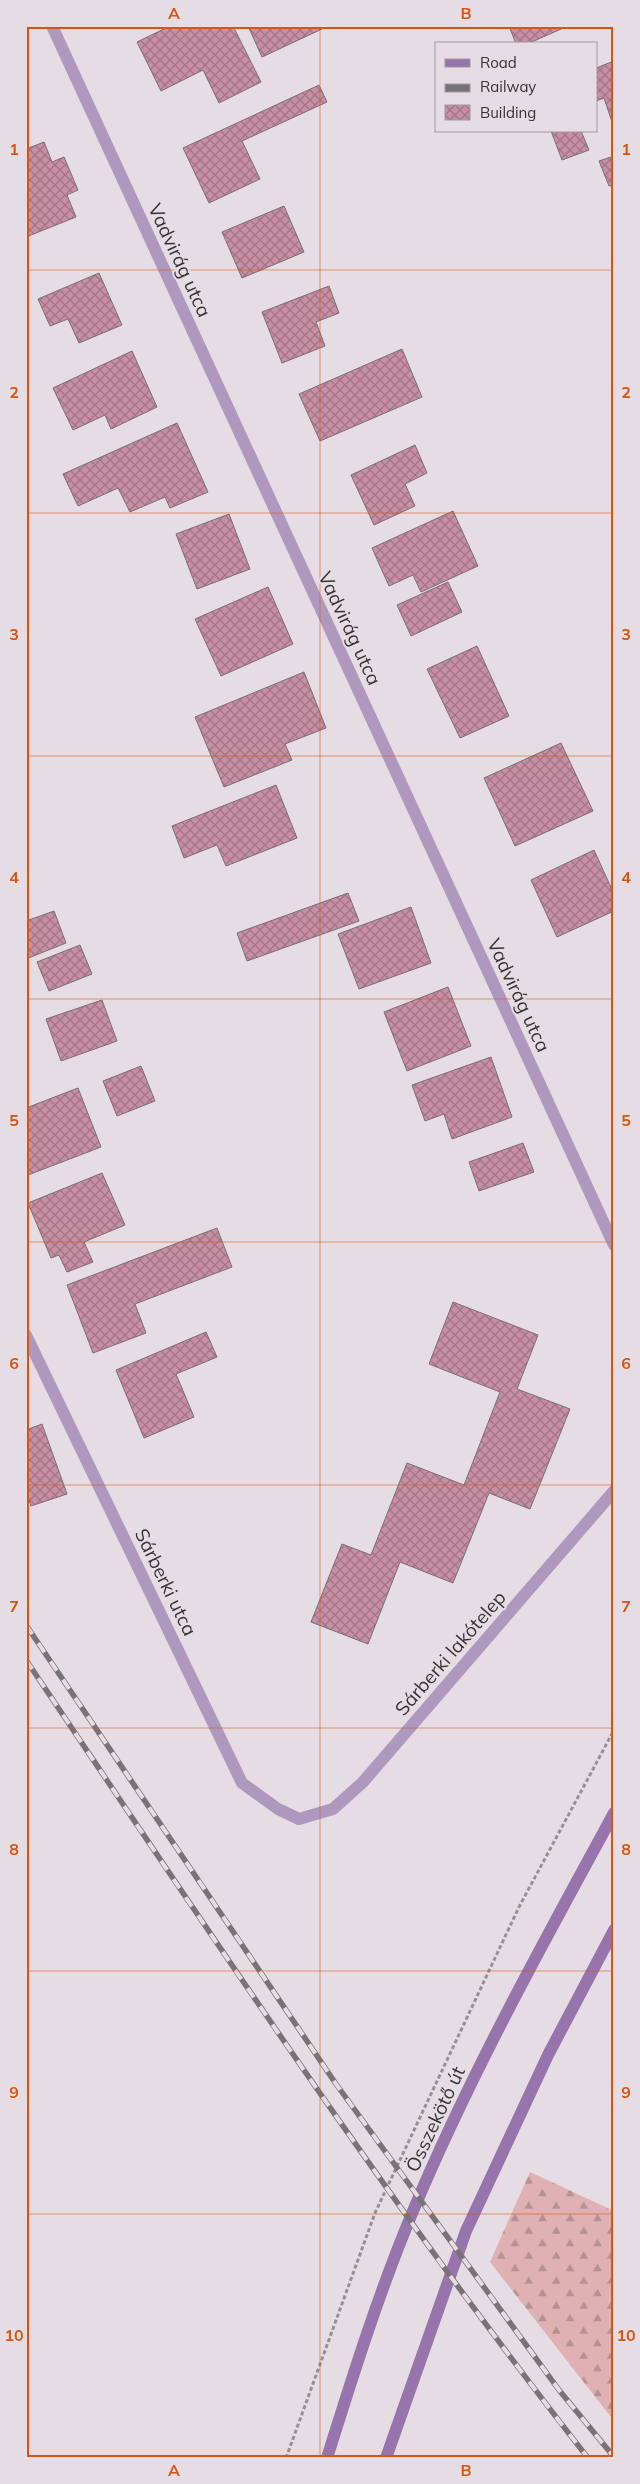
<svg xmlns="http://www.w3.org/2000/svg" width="640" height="2484" viewBox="0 0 640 2484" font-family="Mulish,sans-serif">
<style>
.forest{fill:url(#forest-firs)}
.building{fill:url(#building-cross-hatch);stroke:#7a7073}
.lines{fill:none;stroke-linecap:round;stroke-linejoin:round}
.path{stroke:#969095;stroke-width:3;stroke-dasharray:4 2.5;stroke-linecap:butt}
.street{stroke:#af98be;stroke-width:12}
.secondary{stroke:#9774ac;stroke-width:12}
.rail-casing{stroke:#787377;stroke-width:5.5}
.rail{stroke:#e6dde4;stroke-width:4;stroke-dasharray:11;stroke-linecap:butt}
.grid{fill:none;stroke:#d65510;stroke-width:1;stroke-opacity:0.55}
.labels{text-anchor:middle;stroke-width:4;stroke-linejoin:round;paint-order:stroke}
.street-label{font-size:19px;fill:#363336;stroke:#e6dde4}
.neatline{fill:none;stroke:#d65510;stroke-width:2}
.grid-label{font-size:16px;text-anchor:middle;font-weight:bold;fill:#d65510}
</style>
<defs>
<pattern id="forest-firs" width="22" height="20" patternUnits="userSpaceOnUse" patternTransform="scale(1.25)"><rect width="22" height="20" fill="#dfb1b2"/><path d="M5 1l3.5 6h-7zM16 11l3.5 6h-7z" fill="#b69192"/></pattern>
<pattern id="building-cross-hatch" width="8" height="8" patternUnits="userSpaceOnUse" patternTransform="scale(1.25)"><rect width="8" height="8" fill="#c78ea4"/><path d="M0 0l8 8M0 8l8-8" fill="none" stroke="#a27586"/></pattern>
</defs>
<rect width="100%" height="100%" fill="#e6dde4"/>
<path class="forest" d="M530,2172L614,2211V2421L490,2262Z"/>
<g class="building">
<path d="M170,26H233L261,82L219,103L203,70L161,91L137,42Z"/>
<path d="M248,26H321L322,29L262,57Z"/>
<path d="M509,26H568L527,44H516Z"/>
<path d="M614,61V122H612L604,98L596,101V68Z"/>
<path d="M319,85L327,102L242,141L260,179L209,203L183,148Z"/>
<path d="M551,131H581L589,150L562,160Z"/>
<path d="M44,142L52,162L64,157L78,190L67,195L76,217L26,237V149Z"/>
<path d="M614,156V185L609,186L599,161Z"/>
<path d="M284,206L304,252L242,278L222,232Z"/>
<path d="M99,273L122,325L79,343L68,319L50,326L38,299Z"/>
<path d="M329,286L339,313L316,322L325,346L282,363L262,312Z"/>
<path d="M402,349L422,397L320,441L299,394Z"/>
<path d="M132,351L157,407L111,429L105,415L73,430L53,388Z"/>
<path d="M177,423L208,492L170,508L165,497L130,512L118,488L78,506L63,474Z"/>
<path d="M415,445L427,473L405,484L415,506L374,525L351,475Z"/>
<path d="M453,511L478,566L421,592L413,575L389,586L372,548Z"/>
<path d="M229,514L250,569L197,589L176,534Z"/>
<path d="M448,582L462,612L411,636L397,605Z"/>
<path d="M268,587L293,644L221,676L195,619Z"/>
<path d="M477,646L509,716L460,738L427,669Z"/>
<path d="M304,672L326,728L285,744L292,760L224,787L195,717Z"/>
<path d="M561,743L593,811L515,846L484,778Z"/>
<path d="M276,785L297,838L226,866L217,845L184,858L172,826Z"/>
<path d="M594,850L614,894V911L557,937L531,880Z"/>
<path d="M348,893L359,921L247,961L237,933Z"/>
<path d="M411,907L431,963L359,989L338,934Z"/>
<path d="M54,911L66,943L26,959V921Z"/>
<path d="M80,945L92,974L49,991L37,962Z"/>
<path d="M448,987L471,1046L407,1071L384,1012Z"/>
<path d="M102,1000L117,1041L61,1061L46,1019Z"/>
<path d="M491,1057L512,1117L452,1139L444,1114L425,1121L412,1085Z"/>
<path d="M141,1066L155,1101L117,1116L103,1081Z"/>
<path d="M78,1088L101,1147L28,1175L26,1170V1108Z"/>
<path d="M523,1143L534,1172L479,1191L469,1162Z"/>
<path d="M102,1173L125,1225L84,1242L93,1262L67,1272L59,1255L51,1258L28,1203Z"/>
<path d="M217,1228L232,1267L135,1304L146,1333L93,1353L67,1285Z"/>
<path d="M453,1302L538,1335L517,1389L570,1409L530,1509L489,1493L453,1583L400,1562L368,1644L311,1622L342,1544L371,1555L407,1463L464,1485L500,1392L429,1364Z"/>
<path d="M206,1332L217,1357L176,1374L194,1417L144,1438L116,1370Z"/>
<path d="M42,1424L67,1494L31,1506L26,1492V1430Z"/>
</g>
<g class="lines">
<path class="path" d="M286,2458L375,2213L519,1907L614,1730"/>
<g class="street">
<path d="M52,26L614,1245"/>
<path d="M26,1335L242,1783L278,1809L299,1819L333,1809L363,1782L614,1491"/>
</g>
<g class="secondary">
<path d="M327,2458C353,2375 379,2292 413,2211C470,2075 543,1943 614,1813"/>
<path d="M386,2458L466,2231L548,2055L614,1930"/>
</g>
<g class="rail-casing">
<g id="rail">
<path d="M26,1625L336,2084L559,2390L614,2457"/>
<path d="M26,1660C208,1930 387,2202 588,2458"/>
</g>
</g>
<use href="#rail" class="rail"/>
</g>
<path class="grid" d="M320,26V2458M26,270H614M26,513H614M26,756H614M26,999H614M26,1242H614M26,1485H614M26,1728H614M26,1971H614M26,2214H614"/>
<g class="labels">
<g class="street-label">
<text transform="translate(180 260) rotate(65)" y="7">Vadvirág utca</text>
<text transform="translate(350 628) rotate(65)" y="7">Vadvirág utca</text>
<text transform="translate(519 995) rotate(65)" y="7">Vadvirág utca</text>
<text transform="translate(166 1582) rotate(64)" y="7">Sárberki utca</text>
<text transform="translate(450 1653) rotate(-49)" y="7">Sárberki lakótelep</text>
<text transform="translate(435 2119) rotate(-65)" y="7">Összekötő út</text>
</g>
</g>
<rect width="640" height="2484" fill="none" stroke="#e6dde4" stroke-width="55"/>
<rect x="435" y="42" width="162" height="90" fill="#e6dde4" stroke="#a0999e"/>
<rect x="445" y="59" width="25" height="8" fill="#9774ac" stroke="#a0999e"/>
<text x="480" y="68" font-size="15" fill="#363336">Road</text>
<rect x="445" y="84" width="25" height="8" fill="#787377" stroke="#a0999e"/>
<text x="480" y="92" font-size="15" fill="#363336">Railway</text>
<rect x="445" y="105" width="25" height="15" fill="url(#building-cross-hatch)" stroke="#a0999e"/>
<text x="480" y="118" font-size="15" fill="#363336">Building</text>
<rect x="28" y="28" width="584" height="2428" class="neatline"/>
<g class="grid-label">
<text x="174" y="19">A</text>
<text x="466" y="19">B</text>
<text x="14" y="155">1</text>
<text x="626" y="155">1</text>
<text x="14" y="398">2</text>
<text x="626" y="398">2</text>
<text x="14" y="640">3</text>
<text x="626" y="640">3</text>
<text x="14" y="883">4</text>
<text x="626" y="883">4</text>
<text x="14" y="1126">5</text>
<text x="626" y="1126">5</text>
<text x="14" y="1369">6</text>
<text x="626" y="1369">6</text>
<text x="14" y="1612">7</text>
<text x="626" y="1612">7</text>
<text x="14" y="1855">8</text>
<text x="626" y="1855">8</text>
<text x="14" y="2098">9</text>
<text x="626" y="2098">9</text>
<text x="14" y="2341">10</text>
<text x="626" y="2341">10</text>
<text x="174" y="2476">A</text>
<text x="466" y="2476">B</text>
</g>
</svg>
